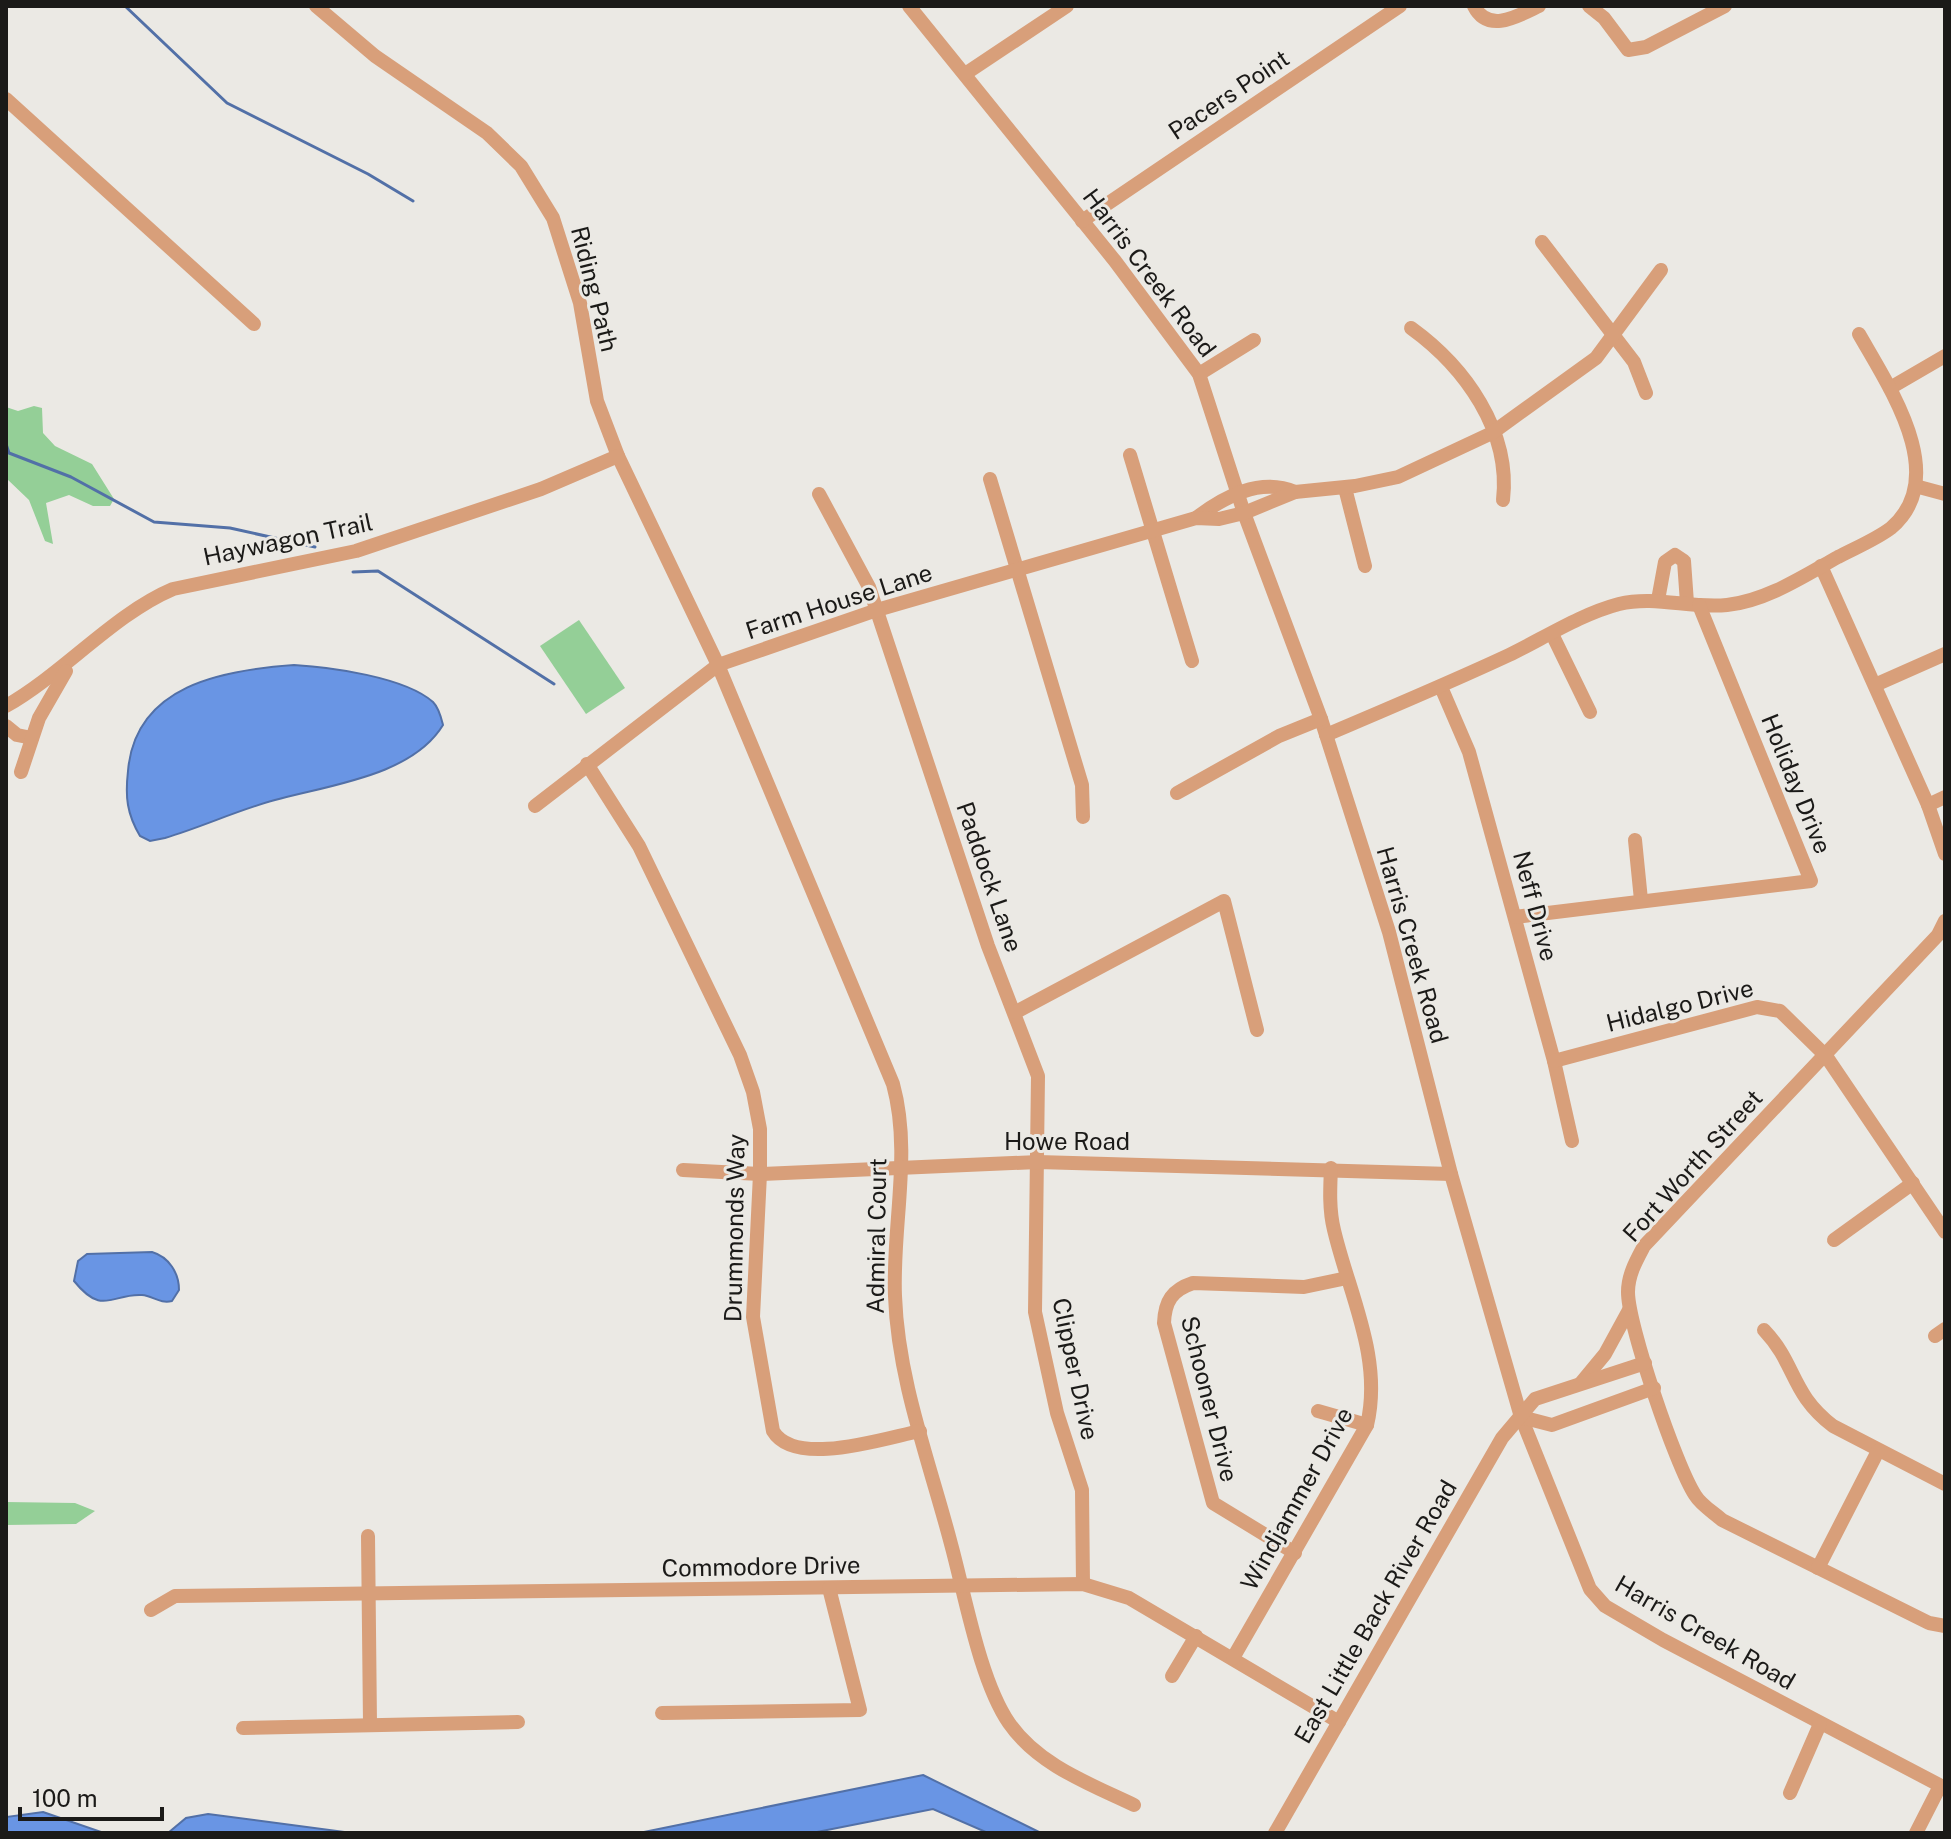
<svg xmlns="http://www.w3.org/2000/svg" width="1951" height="1839" viewBox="0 0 1951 1839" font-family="'Public Sans',sans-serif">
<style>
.green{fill:#94cf97}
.water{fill:#6995e4;stroke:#5270a7;stroke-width:2}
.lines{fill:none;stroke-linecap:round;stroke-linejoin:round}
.stream{stroke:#5270a7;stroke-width:3}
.minor{stroke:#d89f7a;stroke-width:14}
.labels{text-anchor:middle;stroke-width:6;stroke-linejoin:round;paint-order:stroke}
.street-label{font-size:24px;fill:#1b1a18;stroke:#ebe9e4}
</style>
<rect width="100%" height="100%" fill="#ebe9e4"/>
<g class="green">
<path d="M34,406L42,408L43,433L55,446L92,464L114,499L110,506H93L69,495L46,503L53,544L45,541L29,500L6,478V407L18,411Z"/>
<path d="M579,620L625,688L586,714L540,646Z"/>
<path d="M6,1502L75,1503L95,1511L76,1524L6,1525Z"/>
</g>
<g class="water">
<path d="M294,665C330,667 405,677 433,702C439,708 441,717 443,725C412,776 329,785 275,800C238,810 202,827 165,838L150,841L140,836C127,814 125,797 128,771C135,685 223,670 294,665Z"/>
<path d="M152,1252C169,1257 179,1273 179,1290L172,1301C160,1304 153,1296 142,1295C112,1293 103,1317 74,1281L78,1261L87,1254Z"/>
<path d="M923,1775L1041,1833H988L933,1809L812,1833H639Z"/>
<path d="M43,1812L101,1832L124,1833H6V1817Z"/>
<path d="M208,1814L352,1833H168L186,1818Z"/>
</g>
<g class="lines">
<g class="stream">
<path d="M125,6L227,103L368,174L413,201"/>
<path d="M6,444L9,453L71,477L154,522L230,528L315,547"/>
<path d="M353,572L378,571L554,684"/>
</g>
<g class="minor">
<path d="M316,6L375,56L487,133L521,166L553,218L580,303L597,401L618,456L718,665L893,1084C912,1153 892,1226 895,1296C898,1381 930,1463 951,1544C965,1595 980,1681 1009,1723C1038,1765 1090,1784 1134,1805"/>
<path d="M909,6L1115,261L1199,374L1244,513L1321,719L1389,932L1451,1174L1521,1417L1590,1589L1605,1606L1663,1640L1945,1788"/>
<path d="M1474,6C1488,34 1518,16 1539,6"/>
<path d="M1589,6L1604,18L1628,50L1646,47L1725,6"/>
<path d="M965,74L1067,6"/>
<path d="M6,99L254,324"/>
<path d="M1082,221L1400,6"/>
<path d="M1542,242L1634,362L1646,393"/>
<path d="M1411,328C1465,367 1511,431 1503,500"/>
<path d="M1199,374L1254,340"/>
<path d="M1890,388L1945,356"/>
<path d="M1130,455L1192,661"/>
<path d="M990,479L1082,785L1083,817"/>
<path d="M1919,487L1945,494"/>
<path d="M1345,488L1365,566"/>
<path d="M819,494L869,587L988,946L1038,1076L1035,1312L1057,1413L1082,1490L1083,1584"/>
<path d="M1196,518C1224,497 1260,477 1295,492"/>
<path d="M1821,566L1928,805L1945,854"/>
<path d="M1658,600L1665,562L1675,555L1684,561L1687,603"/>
<path d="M1552,634L1590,712"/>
<path d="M1875,685L1945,654"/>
<path d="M1441,687L1469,752L1554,1061L1572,1141"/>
<path d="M6,706C64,673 114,614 173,589L356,551L541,489L618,456"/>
<path d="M6,726L17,735L32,738"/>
<path d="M1326,735C1387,709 1449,683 1509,655C1544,638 1581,614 1619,604C1656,595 1690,609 1727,605C1766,601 1804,576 1838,557C1855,548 1875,540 1891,528C1951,477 1889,387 1859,334"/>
<path d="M587,764L639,846L740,1055L753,1092L760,1129V1174L753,1317L773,1431C795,1468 885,1438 920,1431"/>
<path d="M21,772L39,718L66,671"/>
<path d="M1177,793L1279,736L1321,719"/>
<path d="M1928,805L1945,797"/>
<path d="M535,806L718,665L877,610L1196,518L1219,519L1244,513L1295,492L1355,486L1398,477L1492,433L1596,358L1661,270"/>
<path d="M1635,840L1641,900"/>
<path d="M1515,917L1811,881L1699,605"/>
<path d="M1945,921L1938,935L1644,1246C1636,1261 1628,1275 1628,1292C1628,1325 1676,1466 1695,1495C1701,1505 1713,1512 1722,1520L1929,1623L1945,1626"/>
<path d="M1016,1012L1224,901L1257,1030"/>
<path d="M1554,1061L1757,1007L1780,1011L1826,1056L1945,1232"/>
<path d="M683,1170L760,1174L1038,1162L1451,1174"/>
<path d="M1834,1240L1913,1183"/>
<path d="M1764,1330C1797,1365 1790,1393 1833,1426L1945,1484"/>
<path d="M1935,1336L1945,1329"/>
<path d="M1581,1383L1605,1354L1629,1310"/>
<path d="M1318,1411L1367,1425"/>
<path d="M1521,1417L1552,1425L1654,1388"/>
<path d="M368,1536L370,1724"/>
<path d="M1295,1553L1213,1503L1164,1323C1165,1301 1172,1290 1193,1283L1304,1287L1347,1278"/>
<path d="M1818,1568L1878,1451"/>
<path d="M151,1610L175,1596L1083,1584L1129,1598L1339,1722"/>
<path d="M1233,1658L1367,1425C1383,1358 1349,1294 1334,1230C1329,1210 1330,1189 1331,1168"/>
<path d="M1172,1676L1196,1636"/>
<path d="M662,1713L860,1710L829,1588"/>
<path d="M243,1728L518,1722"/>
<path d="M1790,1793L1820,1724"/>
<path d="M1275,1833L1502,1438L1535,1399L1645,1363"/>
<path d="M1916,1833L1940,1786"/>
</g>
</g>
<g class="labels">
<g class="street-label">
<text transform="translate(1229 95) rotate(-34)" y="8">Pacers Point</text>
<text transform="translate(1149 273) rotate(53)" y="8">Harris Creek Road</text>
<text transform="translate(594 289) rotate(76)" y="8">Riding Path</text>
<text transform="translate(288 540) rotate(-12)" y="8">Haywagon Trail</text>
<text transform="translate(839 602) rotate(-18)" y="8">Farm House Lane</text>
<text transform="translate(1796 784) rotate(68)" y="8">Holiday Drive</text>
<text transform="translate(989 877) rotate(71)" y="8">Paddock Lane</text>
<text transform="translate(1535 906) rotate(75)" y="8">Neff Drive</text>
<text transform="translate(1412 945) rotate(74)" y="8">Harris Creek Road</text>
<text transform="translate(1680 1006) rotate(-14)" y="8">Hidalgo Drive</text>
<text x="1067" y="1150">Howe Road</text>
<text transform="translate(1693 1166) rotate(-48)" y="8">Fort Worth Street</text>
<text transform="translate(735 1228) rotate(-89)" y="8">Drummonds Way</text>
<text transform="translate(877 1236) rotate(-89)" y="8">Admiral Court</text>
<text transform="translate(1075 1369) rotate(78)" y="8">Clipper Drive</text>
<text transform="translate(1209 1399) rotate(76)" y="8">Schooner Drive</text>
<text transform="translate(1297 1499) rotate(-61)" y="8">Windjammer Drive</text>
<text transform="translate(761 1567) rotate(-1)" y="8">Commodore Drive</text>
<text transform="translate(1376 1612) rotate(-60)" y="8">East Little Back River Road</text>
<text transform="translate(1705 1633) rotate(30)" y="8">Harris Creek Road</text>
</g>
</g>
<rect width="1951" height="1839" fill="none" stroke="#1b1a18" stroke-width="16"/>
<path d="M20 1807v12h142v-12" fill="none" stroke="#1b1a18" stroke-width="4"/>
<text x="32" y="1807" font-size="24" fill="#1b1a18" stroke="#ebe9e4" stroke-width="6" paint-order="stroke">100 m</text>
</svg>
